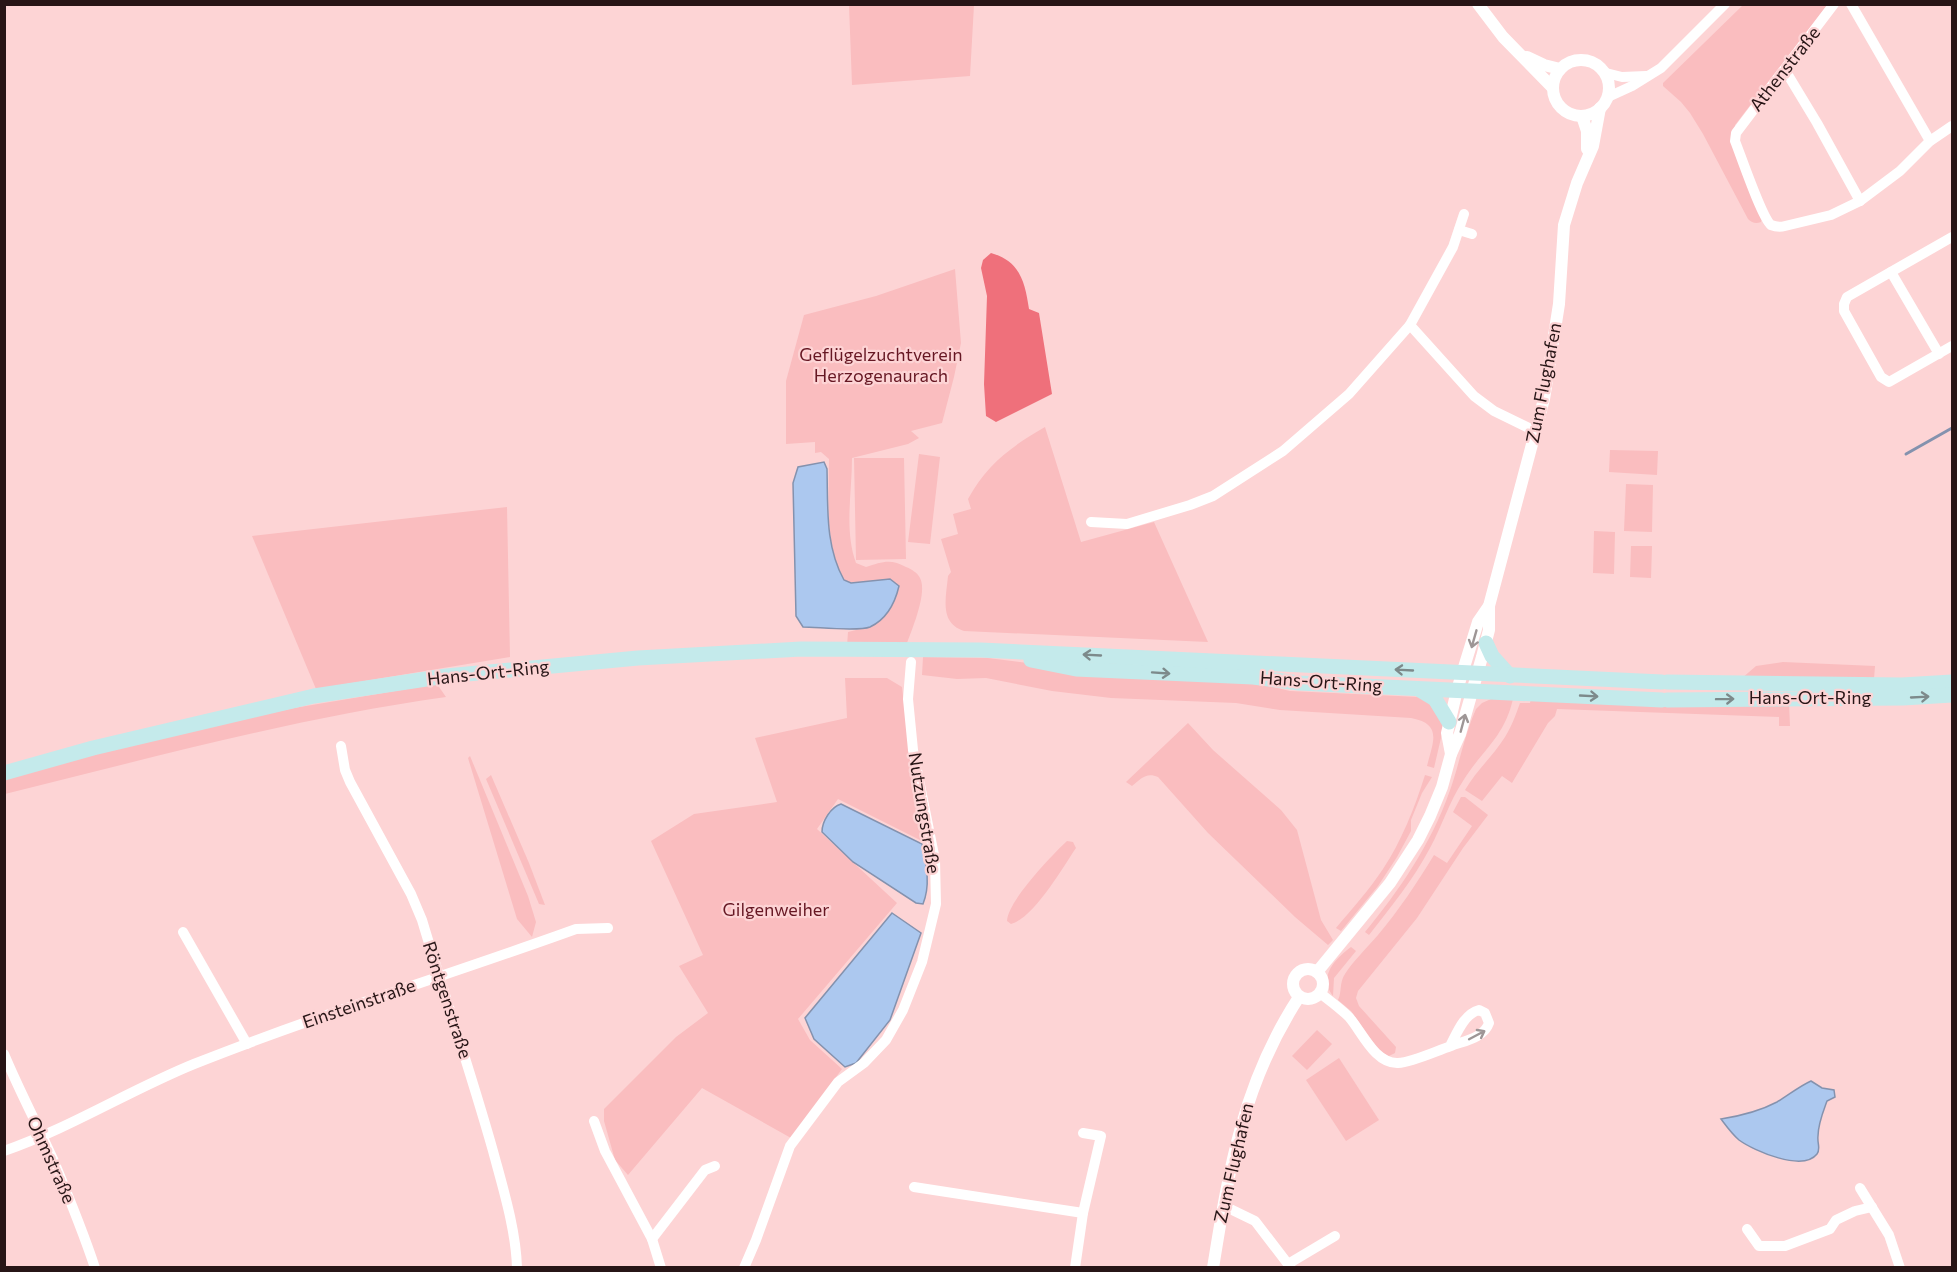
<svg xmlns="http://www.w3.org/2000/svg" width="1957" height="1272" viewBox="0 0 1957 1272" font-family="Commissioner,sans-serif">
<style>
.green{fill:#fabdbf}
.forest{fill:#ef707b}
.water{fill:#acc8ef;stroke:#8492ae;stroke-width:1.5}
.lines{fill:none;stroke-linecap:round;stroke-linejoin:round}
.stream{stroke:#8492ae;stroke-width:3}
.minor{stroke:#fff;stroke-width:10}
.tertiary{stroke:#fff;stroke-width:12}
.secondary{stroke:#c4eaeb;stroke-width:15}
.oneway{stroke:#9e9696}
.oneway2{stroke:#7d8a8b}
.labels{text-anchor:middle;stroke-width:4.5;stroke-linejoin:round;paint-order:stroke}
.street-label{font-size:18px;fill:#271516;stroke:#fdd4d5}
.park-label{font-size:18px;fill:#661723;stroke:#fdd4d5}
</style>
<rect width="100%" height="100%" fill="#fdd4d5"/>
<g class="green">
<path d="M849,5H974L970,76L852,85Z"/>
<path d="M1743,5H1827L1735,125L1762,219L1761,222C1756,224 1752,223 1748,219L1703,134L1690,113L1681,102L1663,86V83Z"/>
<path d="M955,269L961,343L954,377L942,423L911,431L919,438L908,444L852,458C852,493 844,530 856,563L866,567C881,562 891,558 906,567C911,569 918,573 920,578C928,593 911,631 906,646H847L848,632L868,627L866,582L850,583L844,580C824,543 829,500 829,459L821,452L815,453V442L786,444V381L804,315L876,296Z"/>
<path d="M1045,427L1081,542L1154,522L1208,642L964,631C939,623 946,598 948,576L951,572L941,539L958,534L953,514L971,509L968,499C987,464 1012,446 1045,427Z"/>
<path d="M1610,450L1658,451L1657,475L1609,472Z"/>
<path d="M919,454L940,457L930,544L908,542Z"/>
<path d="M854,458H904L906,559L856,560Z"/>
<path d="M1626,484L1653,485L1652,532L1624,531Z"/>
<path d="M507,507L510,657L316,689L252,536Z"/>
<path d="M1594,531L1615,532L1614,574L1593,573Z"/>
<path d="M1631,546H1652L1651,578L1630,577Z"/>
<path d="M923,657L988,658L1035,664L1253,682L1290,691L1419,697L1426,699L1444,725L1434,768L1427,766C1433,742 1443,724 1411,718L1280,710L1236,703L1111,698L1052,691L986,678L957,679L922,675Z"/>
<path d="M1783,662L1875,666L1874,679H1741L1756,666Z"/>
<path d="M845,678H887L902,687L909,747L924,842L838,799L817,829L897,903L798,1019L810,1040L842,1069L791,1138L702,1088L628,1175L615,1160L604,1121V1109L676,1037L708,1013L679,966L703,955L651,841L694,814L777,802L755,738L847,718Z"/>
<path d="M437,684L446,697C296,718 151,758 5,794V778L167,736L294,708Z"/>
<path d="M1491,699H1513C1504,738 1482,750 1463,781C1449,802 1442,826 1430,848C1413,880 1391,907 1369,935L1365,932C1399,891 1431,844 1449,793C1459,766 1464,736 1476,709L1482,703Z"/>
<path d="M1531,699L1789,703L1790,726H1779V717L1557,709L1555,716L1548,723L1512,783L1502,776L1482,801L1465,790C1476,771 1493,756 1505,737C1512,726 1516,714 1520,703H1530Z"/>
<path d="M1188,723L1213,750L1281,810L1297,830L1321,920L1333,940L1328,945L1295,917L1208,833L1158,777C1146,772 1141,779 1132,786L1126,782Z"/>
<path d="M470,756L528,896L536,922L532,937L517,919L468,758Z"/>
<path d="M491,775L529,863L545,905L539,904L486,779Z"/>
<path d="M1425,775L1432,777L1422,793L1411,820V831L1397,857L1378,886L1341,931L1336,928C1352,909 1369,890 1383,869C1401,842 1415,807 1425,775Z"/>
<path d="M1461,797H1465L1488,815L1463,848L1417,918L1358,991L1356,998L1359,1006L1396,1047L1395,1053L1389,1056L1381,1053L1351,1011L1338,1000C1342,992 1339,983 1345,974C1354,960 1367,948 1378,935C1399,910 1417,883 1434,855L1447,863L1472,826L1453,812Z"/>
<path d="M1067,841L1073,842L1076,848C1063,867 1034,918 1011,924L1007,921C1008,901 1051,856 1067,841Z"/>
<path d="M1351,947L1356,951L1334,978L1333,996C1318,976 1335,959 1351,947Z"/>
<path d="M1317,1030L1332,1044L1307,1070L1292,1056Z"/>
<path d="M1339,1058L1379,1120L1346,1141L1306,1080Z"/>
</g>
<path class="forest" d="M991,253C1020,261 1025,282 1029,309L1039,313L1052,394L996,422L986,416L984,384L987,296L981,268L983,260Z"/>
<g class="water">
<path d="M824,462L827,469C828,507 825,546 844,580L851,583L890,579L899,586C895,603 887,619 870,627C858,632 817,627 803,627L796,616L793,483L798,467Z"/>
<path d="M841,804L922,844C926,864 931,884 923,904L916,903L853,862L822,832C822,821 831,807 841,804Z"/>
<path d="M892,913L921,933L890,1020L856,1063L845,1067L814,1039L805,1018Z"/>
<path d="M1811,1081L1822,1088L1834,1090L1835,1097L1827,1101C1823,1112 1818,1124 1818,1136C1817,1143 1821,1149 1817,1154C1803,1172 1754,1151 1739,1140C1732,1134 1727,1127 1721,1119C1740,1116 1760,1111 1777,1102C1789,1095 1798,1087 1811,1081Z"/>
</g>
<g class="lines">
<path class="stream" d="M1906,454L1952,428"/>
<g class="minor">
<path d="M1834,4L1736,133L1735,141C1741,156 1762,218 1771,225C1776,227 1781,227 1785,226L1831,215L1860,201L1900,171L1930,141L1952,126"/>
<path d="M1851,4L1930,141"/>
<path d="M1785,70L1817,123L1860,201"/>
<path d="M1606,73L1622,77L1646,76"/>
<path d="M1608,97L1632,86L1661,68L1725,4"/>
<path d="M1459,230L1472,234"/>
<path d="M1952,237L1847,297L1844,304V311L1881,377L1889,382L1952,346"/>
<path d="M1891,272L1939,354"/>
<path d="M1410,325L1453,247L1464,214"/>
<path d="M1091,522L1127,524L1190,505L1213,496L1283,451L1349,394L1410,325L1474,396L1494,411L1535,431"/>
<path d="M341,746L345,770L350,782L411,894L422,920C445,997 471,1073 493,1151C503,1188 516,1230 517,1268"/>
<path d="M183,932L247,1044"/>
<path d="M1320,993C1330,1001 1340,1008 1349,1017C1362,1032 1375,1064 1398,1063C1413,1062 1436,1051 1451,1046C1464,1041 1484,1038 1489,1023L1485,1013L1479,1010C1464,1014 1457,1033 1450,1046"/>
<path d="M4,1054C19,1090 37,1124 53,1159C68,1195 83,1231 95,1268"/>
<path d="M594,1121L605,1151L652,1239L661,1268"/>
<path d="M4,1151C70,1128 130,1090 194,1064C320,1014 449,975 576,929L608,928"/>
<path d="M914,1187L1083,1213"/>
<path d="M1860,1188L1889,1235L1900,1268"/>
<path d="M1224,1206L1255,1221L1291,1268"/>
<path d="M1747,1229L1759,1246H1785L1830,1229L1836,1220L1855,1211L1872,1207"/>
<path d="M652,1239L705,1170L715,1166"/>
<path d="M1288,1264L1335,1236"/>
<path d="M744,1268L756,1240L790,1146L838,1082L864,1063L886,1040L903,1010L922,962L936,904L935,860L913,750L908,699L911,662"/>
<path d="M1075,1268L1083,1213L1101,1136L1083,1133"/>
</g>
<g class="tertiary">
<path d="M1478,4L1503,37L1552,87"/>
<path d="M1527,57L1544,65L1560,69"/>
<circle cx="1581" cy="88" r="28"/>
<path d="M1582,116L1587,131V149"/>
<path d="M1451,754L1447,733L1457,690L1478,622L1489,606L1544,399L1559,304L1564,225L1577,183L1593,146L1600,108"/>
<circle cx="1308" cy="984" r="15"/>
<path d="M1317,972L1390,883L1418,840L1430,816L1442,787L1451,754L1460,734L1482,657L1489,630V606"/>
<path d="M1213,1268C1229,1168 1243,1083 1299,997"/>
</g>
<g class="secondary">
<path d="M1486,643L1492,656L1510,676"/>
<path d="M1031,660L1076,669L1253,677L1299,683L1662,700"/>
<path d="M1667,682L1902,685L1952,682"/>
<path d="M1420,690L1435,699L1449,722"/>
<path d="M1667,700L1903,698L1952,695"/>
<path d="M4,773L93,748L314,696L446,676L638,658L801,649L981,650L1662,682"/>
</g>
</g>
<defs><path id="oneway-shaft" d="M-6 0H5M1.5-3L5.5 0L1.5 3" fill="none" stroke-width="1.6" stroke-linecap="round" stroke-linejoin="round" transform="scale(1.5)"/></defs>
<g class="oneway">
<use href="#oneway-shaft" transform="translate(1474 639) rotate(106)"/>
<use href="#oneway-shaft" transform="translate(1463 723) rotate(-75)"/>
<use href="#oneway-shaft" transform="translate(1477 1035) rotate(-28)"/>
</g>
<g class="oneway2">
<use href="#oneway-shaft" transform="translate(1092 655) rotate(-177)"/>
<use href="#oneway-shaft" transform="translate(1404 670) rotate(-177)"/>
<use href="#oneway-shaft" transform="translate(1161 673) rotate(4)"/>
<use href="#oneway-shaft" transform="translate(1589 696) rotate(3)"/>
<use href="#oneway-shaft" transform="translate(1920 697) rotate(-3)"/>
<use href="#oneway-shaft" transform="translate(1725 699) rotate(-1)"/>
</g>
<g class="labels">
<g class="street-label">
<text transform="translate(1785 69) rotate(-52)" y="6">Athenstraße</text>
<text transform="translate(1544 383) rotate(-79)" y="6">Zum Flughafen</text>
<text transform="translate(488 673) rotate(-6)" y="6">Hans-Ort-Ring</text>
<text transform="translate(1321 682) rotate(4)" y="6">Hans-Ort-Ring</text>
<text x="1810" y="704">Hans-Ort-Ring</text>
<text transform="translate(924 813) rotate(81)" y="6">Nutzungstraße</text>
<text transform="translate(447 1000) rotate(72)" y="6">Röntgenstraße</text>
<text transform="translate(359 1004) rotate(-19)" y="6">Einsteinstraße</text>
<text transform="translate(51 1160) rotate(66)" y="6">Ohmstraße</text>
<text transform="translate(1234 1163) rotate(-77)" y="6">Zum Flughafen</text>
</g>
<g class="park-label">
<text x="881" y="361">Geflügelzuchtverein<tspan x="881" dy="21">Herzogenaurach</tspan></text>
<text x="776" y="916">Gilgenweiher</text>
</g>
</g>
<rect width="1957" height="1272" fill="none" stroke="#271516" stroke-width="12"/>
</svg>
